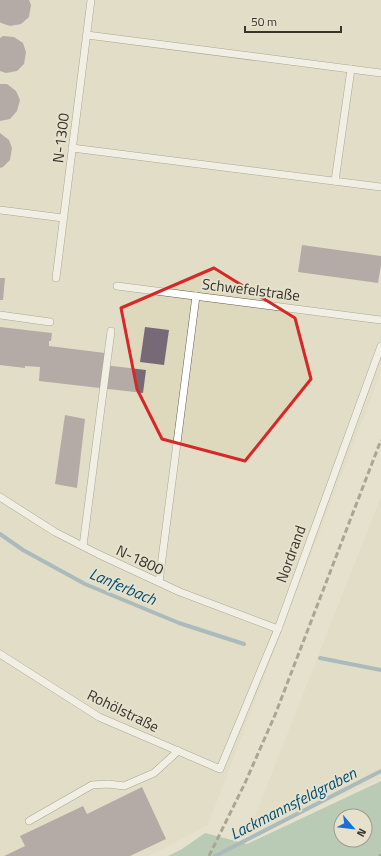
<svg xmlns="http://www.w3.org/2000/svg" width="381" height="856" viewBox="0 0 381 856" font-family="'Titillium Web',sans-serif">
<style>
.built{fill:#ded8bc}
.forest{fill:#85af98;fill-rule:evenodd}
.lines{fill:none;stroke-linecap:round;stroke-linejoin:round}
.stream{stroke:#658ca5;stroke-width:4}
.building{fill:#786977}
.lane-casing{stroke:#625e4c;stroke-width:8}
.lane{stroke:#fff;stroke-width:7}
.rail{stroke:#615e53;stroke-width:3;stroke-dasharray:6 3;stroke-linecap:butt}
.marked{fill:none;stroke:#d62828;stroke-width:3;stroke-linejoin:round}
.labels{text-anchor:middle;stroke-width:4;stroke-linejoin:round;paint-order:stroke}
.street-label{font-size:15px;fill:#37352d;stroke:#e6e1cd}
.water-label{font-size:16px;font-style:italic;fill:#044f73;stroke:#e6e1cd}
</style>
<rect width="100%" height="100%" fill="#e6e1cd"/>
<g class="built">
<path d="M0,0H381V372L208,825L149,856H0Z"/>
<path d="M381,496V779L247,836Z"/>
</g>
<path class="forest" d="M381,781V856H168L182,849L205,833L247,844ZM341,816H365V840H341Z"/>
<g class="lines">
<g class="stream">
<path d="M0,534L23,550L85,584L179,623L244,644"/>
<path d="M320,658L381,670"/>
<path d="M215,856L381,771"/>
</g>
</g>
<g class="building">
<path d="M0,0H29L31,5L29,17L21,24L10,26L1,23L0,22Z"/>
<path d="M3,36L14,37L23,43L26,52L24,64L17,71L6,73L0,71V38Z"/>
<path d="M0,84H7L16,91L20,100L17,111L10,119L0,121Z"/>
<path d="M0,133L9,140L12,148L10,160L3,167L0,168Z"/>
<path d="M302,245L381,256V265L378,283L298,272Z"/>
<path d="M0,278H5L3,300H0Z"/>
<path d="M0,327L52,333L51,341H49V346L105,353L104,365L146,370L143,393L39,381L40,367L25,366V368L0,365Z"/>
<path d="M145,327L169,330L164,365L140,362Z"/>
<path d="M65,415L85,419L77,488L55,484Z"/>
<path d="M142,787L166,839L130,856H4L25,846L20,836L83,806L87,814Z"/>
</g>
<g class="lines">
<g class="lane-casing">
<g id="lane">
<path d="M87,35L381,73"/>
<path d="M72,148L381,187"/>
<path d="M335,181L351,69"/>
<path d="M0,210L63,218"/>
<path d="M56,278L91,0"/>
<path d="M117,286L381,320"/>
<path d="M0,315L50,322"/>
<path d="M0,497L55,532L98,554L180,592L278,629"/>
<path d="M83,546L111,331"/>
<path d="M159,582L196,296"/>
<path d="M0,654L99,717L220,769L278,629L381,346"/>
<path d="M29,821L92,785L108,784L124,786L154,773L178,751"/>
</g>
</g>
<use href="#lane" class="lane"/>
<g class="rail">
<path d="M209,856L245,783L275,715L381,440"/>
<path d="M379,856L381,855"/>
</g>
</g>
<path d="M0 0H381V856H0ZM214,268L295,318L311,379L245,461L162,439L137,389L121,308Z" fill="#e6e1cd" fill-opacity=".55" fill-rule="evenodd"/>
<path class="marked" d="M214,268L295,318L311,379L245,461L162,439L137,389L121,308Z"/>
<g class="labels">
<g class="street-label">
<text transform="translate(61 138) rotate(-83)" y="5">N-1300</text>
<text transform="translate(251 290) rotate(7)" y="5">Schwefelstraße</text>
<text transform="translate(291 554) rotate(-70)" y="5">Nordrand</text>
<text transform="translate(140 560) rotate(25)" y="5">N-1800</text>
<text transform="translate(123 711) rotate(26)" y="5">Rohölstraße</text>
</g>
<g class="water-label">
<text transform="translate(123 586) rotate(23)" y="6">Lanferbach</text>
<text transform="translate(293 803) rotate(-27)" y="6">Lackmannsfeldgraben</text>
</g>
</g>
<g transform="translate(353 828) rotate(118)"><circle r="19" fill="#e6e1cd" stroke="#a09c8d"/>
<path d="M0-3L7 15L0 10L-7 15Z" fill="#186fd9"/>
<text y="-6" font-size="11" font-weight="bold" text-anchor="middle" fill="#37352d">N</text>
</g>
<path d="M245 26v6h96v-6" fill="none" stroke="#37352d" stroke-width="2"/>
<text x="251" y="26" font-size="12" fill="#37352d" stroke="#e6e1cd" stroke-width="3" paint-order="stroke">50 m</text>
</svg>
